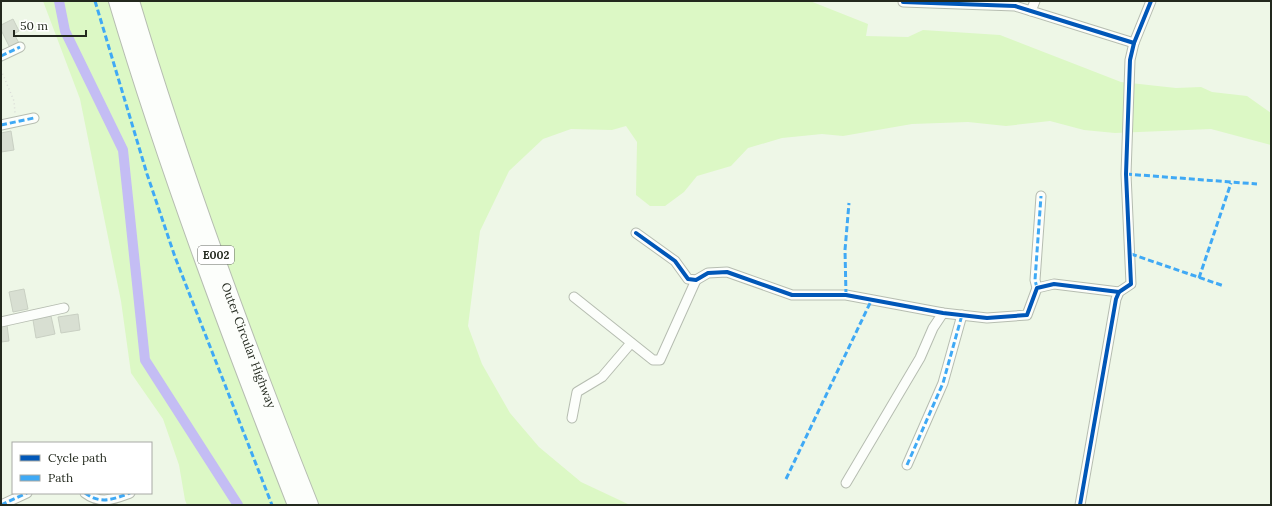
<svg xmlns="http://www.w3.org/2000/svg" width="1272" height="506" viewBox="0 0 1272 506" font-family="Lora,serif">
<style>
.green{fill:#dcf8c5}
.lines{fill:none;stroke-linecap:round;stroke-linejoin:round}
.canal{stroke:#c4bdf4;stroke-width:10}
.building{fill:#d8dfd2;stroke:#c9d0c3}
.minor-casing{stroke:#b6bdb1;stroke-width:11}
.motorway-casing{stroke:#b6bdb1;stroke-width:18}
.path{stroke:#daddd8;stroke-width:1.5;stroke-dasharray:1 3;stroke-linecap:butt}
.minor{stroke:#fcfefb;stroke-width:9}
.motorway{stroke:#fcfefb;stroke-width:16}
.quiet{stroke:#3fa9f5;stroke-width:3;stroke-dasharray:6 3;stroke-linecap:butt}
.cycleway-casing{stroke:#fff;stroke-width:6}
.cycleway{stroke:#0057b8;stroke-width:4}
.labels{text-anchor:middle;stroke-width:3;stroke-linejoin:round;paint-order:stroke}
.shield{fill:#fff;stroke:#656962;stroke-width:1}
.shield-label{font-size:11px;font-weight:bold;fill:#23291e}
.street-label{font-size:12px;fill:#23291e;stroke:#fff}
</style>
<rect width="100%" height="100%" fill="#eef7e7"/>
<path class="green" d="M43,1H810L868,24L866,36L908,37L923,30L1000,35L1121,82L1176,88L1201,87L1212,92L1247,96L1271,113V145L1211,129L1115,133L1084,130L1050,121L1006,126L968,122L912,124L843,136L822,134L782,138L748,148L731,166L697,176L684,192L665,206H650L636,195L637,142L626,126L612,130L571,129L543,139L509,171L480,231L468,326L482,364L510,413L539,447L581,482L630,505H187L185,500L179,465L163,419L131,373L121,301L80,99Z"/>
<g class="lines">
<path class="canal" d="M59,1L65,31L123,150L145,360L238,505"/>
</g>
<g class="building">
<path d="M13,19L19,31L14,34L19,43L10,48L1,30V25Z"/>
<path d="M11,131L14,150L1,152V133Z"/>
<path d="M24,289L28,309L13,312L9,292Z"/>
<path d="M78,314L80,330L61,333L58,317Z"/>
<path d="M51,316L55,334L36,338L33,320Z"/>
<path d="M7,325L9,341L1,342V326Z"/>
</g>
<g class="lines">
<g class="minor-casing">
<g id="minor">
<path d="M903,2L1015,6L1134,43"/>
<path d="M1031,11L1035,1"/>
<path d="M1,56L20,47"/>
<path d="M1,125L34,118"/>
<path d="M636,233L675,261L688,279L696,280L708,273L727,272L792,295H846L943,313L987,318L1027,315L1037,288L1054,284L1119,292"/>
<path d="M1037,288L1035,280L1041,196"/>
<path d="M574,297L653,360H660L696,280"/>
<path d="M1,322L64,308"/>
<path d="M572,418L577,392L602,377L631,343"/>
<path d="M907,465L943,383L962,315"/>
<path d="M846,483L920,358L933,328L943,313"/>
<path d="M85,493C101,505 114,499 130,493"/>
<path d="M1,505L27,493"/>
<path d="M1080,505L1116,299L1119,292L1131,284L1126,174L1130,60L1134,43L1151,1"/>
</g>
</g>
<g class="motorway-casing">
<g id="motorway">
<path d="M117,1C168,172 231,339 296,505"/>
<path id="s1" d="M131,1C182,172 244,339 310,505"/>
</g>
</g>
<path class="path" d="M1,70L14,101L15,113"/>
<use href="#minor" class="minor"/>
<use href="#motorway" class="motorway"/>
<g class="quiet">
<path d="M95,1L147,174L175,257L272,505"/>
<path d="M1,56L20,47"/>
<path d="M1,125L34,118"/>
<path d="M1126,174L1257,184"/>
<path d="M1131,254L1224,286"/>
<path d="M1199,278L1231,183"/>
<path d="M1037,288L1035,280L1041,196"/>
<path d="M846,295L845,250L849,203"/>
<path d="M907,465L943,383L962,315"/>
<path d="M786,479L872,299"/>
<path d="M85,493C101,505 114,499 130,493"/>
<path d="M1,505L27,493"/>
</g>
<g class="cycleway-casing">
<g id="cycleway">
<path d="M903,2L1015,6L1134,43"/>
<path d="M636,233L675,261L688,279L696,280L708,273L727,272L792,295H846L943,313L987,318L1027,315L1037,288L1054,284L1119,292"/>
<path d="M1080,505L1116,299L1119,292L1131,284L1126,174L1130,60L1134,43L1151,1"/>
</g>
</g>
<use href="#cycleway" class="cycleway"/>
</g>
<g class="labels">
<rect class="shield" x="198" y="246" width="36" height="18" rx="3"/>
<g class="shield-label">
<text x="216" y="259">E002</text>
</g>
<g class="street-label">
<text dy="4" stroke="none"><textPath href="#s1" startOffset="364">Outer Circular Highway</textPath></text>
</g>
</g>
<rect width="1272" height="506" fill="none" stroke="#23291e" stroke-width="4"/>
<rect x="12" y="442" width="140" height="52" fill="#ffffff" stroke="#a7a9a5"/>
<rect x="20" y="455" width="20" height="6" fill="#0057b8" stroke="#a7a9a5"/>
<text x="48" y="462" font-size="12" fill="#23291e">Cycle path</text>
<rect x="20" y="475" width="20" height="6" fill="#3fa9f5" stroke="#a7a9a5"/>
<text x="48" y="482" font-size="12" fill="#23291e">Path</text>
<path d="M14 30v6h72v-6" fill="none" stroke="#23291e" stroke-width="2"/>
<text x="20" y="30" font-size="12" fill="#23291e" stroke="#ffffff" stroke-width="3" paint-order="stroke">50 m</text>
</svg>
